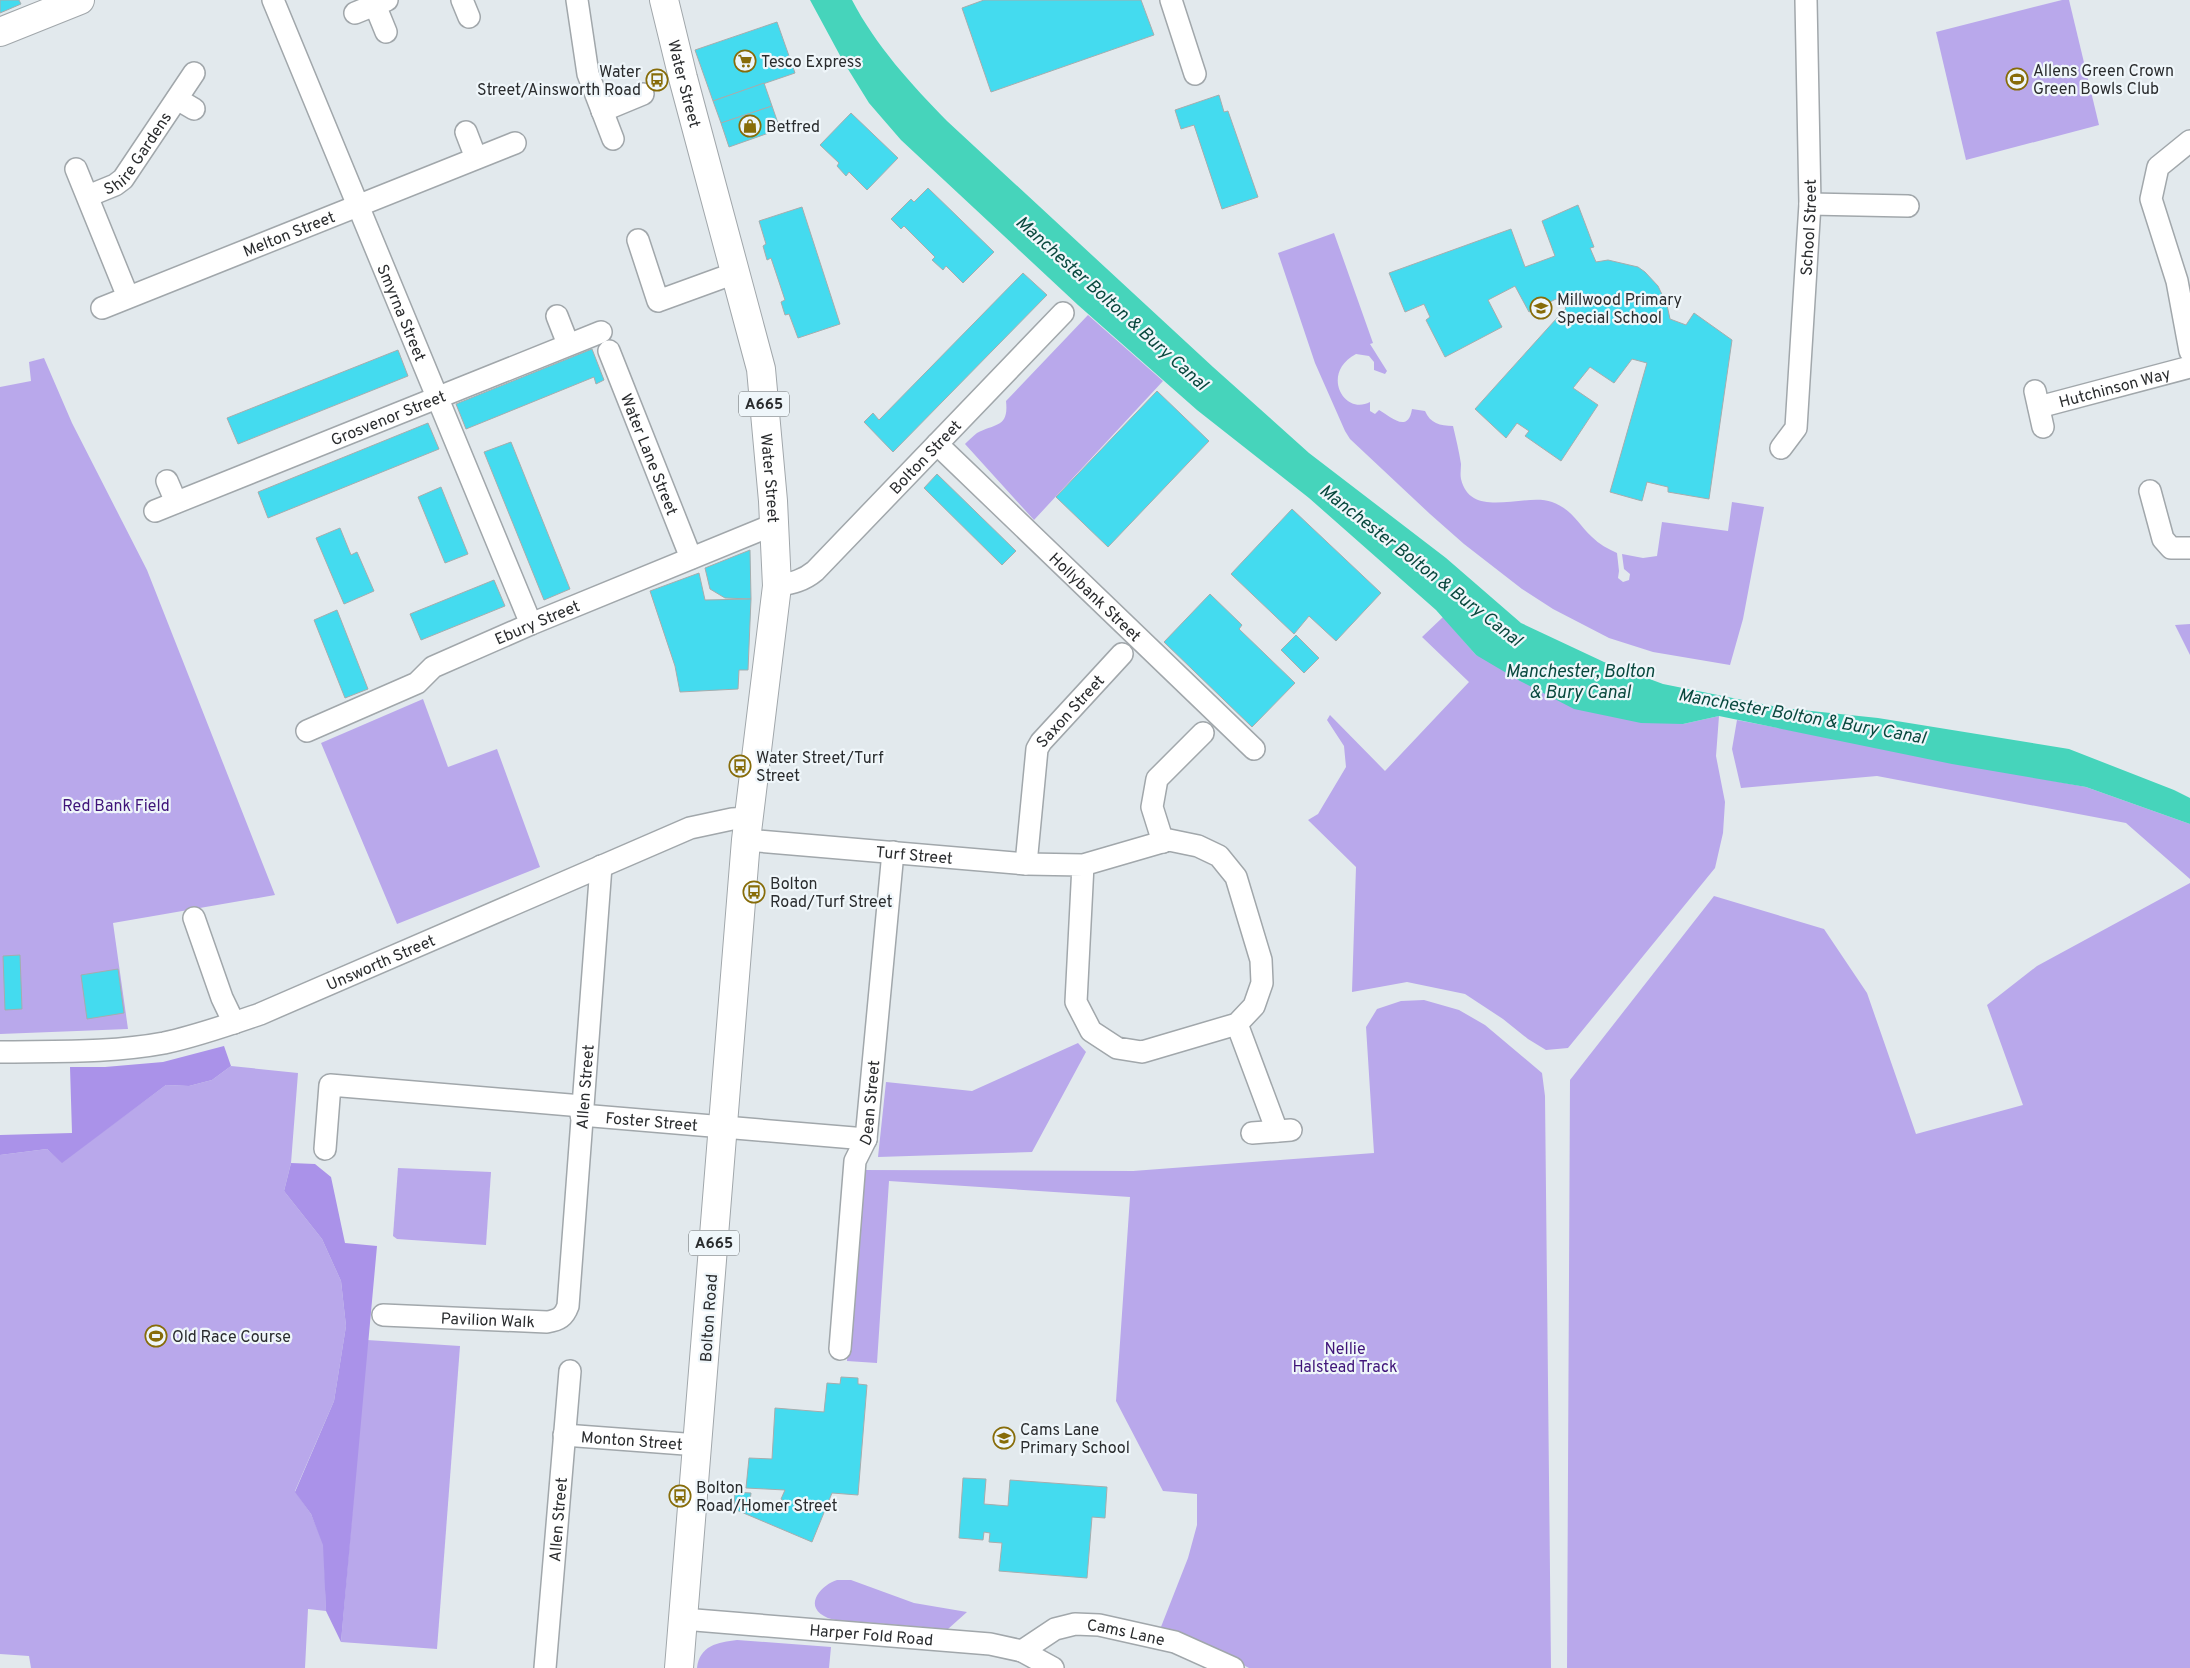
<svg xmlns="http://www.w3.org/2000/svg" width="2190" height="1668" viewBox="0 0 2190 1668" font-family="Overpass,sans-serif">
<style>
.green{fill:#b9a8eb}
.forest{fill:#aa92e9}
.water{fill:#46d4bb}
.building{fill:#44dbef;stroke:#a5adae}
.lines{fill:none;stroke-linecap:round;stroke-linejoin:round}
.street-casing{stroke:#a1a7ab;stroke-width:24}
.secondary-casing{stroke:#a1a7ab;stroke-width:30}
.primary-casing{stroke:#a1a7ab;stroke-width:30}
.street{stroke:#fff;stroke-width:21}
.secondary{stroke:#fff;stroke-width:28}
.primary{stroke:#fff;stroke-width:28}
.labels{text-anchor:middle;stroke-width:4.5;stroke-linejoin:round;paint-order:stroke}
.shield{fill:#eff6fa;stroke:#65696b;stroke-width:1}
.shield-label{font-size:15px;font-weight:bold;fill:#2a2c2e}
.poi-label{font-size:16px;fill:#2a2c2e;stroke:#eff6fa;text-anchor:start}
.street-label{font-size:16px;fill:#2a2c2e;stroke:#eff6fa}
.park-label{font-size:16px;fill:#3f1479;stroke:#eff6fa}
.water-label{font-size:18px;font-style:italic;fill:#09483e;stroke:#eff6fa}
</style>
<rect width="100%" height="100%" fill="#e2e9ed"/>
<g class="green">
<path d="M2062,0H2069L2099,125L1966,160L1936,32Z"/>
<path d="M1334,233L1373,343L1370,344L1387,371L1385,374L1374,370V362L1369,356L1356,354C1320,373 1344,416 1370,402V411L1375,414L1379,410C1389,415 1408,435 1412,409L1425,411C1430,423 1440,426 1453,426C1456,439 1459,451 1461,464C1461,469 1460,474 1461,479C1471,521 1525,492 1552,502C1573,510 1577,523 1592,537C1599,544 1608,549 1617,553L1619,571L1618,578L1623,582L1629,580L1630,574L1624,569L1622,554L1643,558L1657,556L1662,522L1728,531L1732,502L1764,507L1743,619L1730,665L1653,652L1609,638L1553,609L1522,589L1464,544L1430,514L1350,439L1345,431L1315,363L1278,253Z"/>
<path d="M1088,315L1163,381L1034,520L965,444C969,440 973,436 977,433C995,423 1009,428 1006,401Z"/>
<path d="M44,358L72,423L147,570L275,895L113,923L128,1029L0,1034V387L31,381L29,362Z"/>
<path d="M1443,617L1476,655L1683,724L1719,716L1716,756L1725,802L1723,833L1715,868L1568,1048L1546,1050L1528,1039L1503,1019L1465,994L1407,982L1352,992L1356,867L1308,820L1318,814L1346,767L1344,746L1327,720L1330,715L1385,771L1469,682L1422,637Z"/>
<path d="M2190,624V655L2175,625Z"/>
<path d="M423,699L448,767L497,749L540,867L397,924L321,743Z"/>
<path d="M1737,720L2086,787L2190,824V879L2126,823L1877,776L1741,788L1732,749Z"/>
<path d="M2190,883V1668H1567L1570,1080L1714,896L1824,929L1867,993L1916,1134L2023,1105L1987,1005L2037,966Z"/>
<path d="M1424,1000L1459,1010L1485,1025L1542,1073L1545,1096L1551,1668H1249L1218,1652L1159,1632L1188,1558L1197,1525V1494L1163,1491L1116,1401L1130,1197L889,1181L877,1363L847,1361L860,1170L1133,1171L1374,1153L1366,1027L1377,1009L1401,1001Z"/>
<path d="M1078,1043L1086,1052L1032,1152L878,1157L886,1082L972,1091Z"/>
<path d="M231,1066L298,1073L291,1163L284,1191L322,1239L341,1281L346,1326L334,1401L295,1491L311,1514L324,1545L326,1611L308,1609L305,1668H31L29,1656L0,1654V1155L47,1149L62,1162L166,1085L189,1086L212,1080Z"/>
<path d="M398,1168L491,1172L486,1245L397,1239L393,1236Z"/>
<path d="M367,1340L460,1346L437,1649L341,1642Z"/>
<path d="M837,1580H851L914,1603L967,1612L948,1629C919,1627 891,1624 862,1622C851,1621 833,1622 824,1616C803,1604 823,1584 837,1580Z"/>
<path d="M737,1640L831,1647L829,1668H697C699,1646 718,1642 737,1640Z"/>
</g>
<g class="forest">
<path d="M224,1046L231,1066L212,1080L189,1086L166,1085L62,1163L47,1149L0,1155V1135L72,1133L70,1067H105L163,1062Z"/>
<path d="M291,1163L315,1164L331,1177L345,1243L377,1246L341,1642L326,1611L323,1545L311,1514L295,1492L334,1401L346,1326L341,1281L322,1239L284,1191Z"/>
</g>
<path class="water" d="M810,0H852C876,46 911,84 947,121L1213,367L1309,453L1446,558L1521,623L1604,662L1663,684L1783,708L1878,718L2069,749L2174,790L2190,798V824L2086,787L1952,764L1719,716L1683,724L1641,723L1574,709L1520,681L1476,655L1436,610L1309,498L1197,410L1078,305L901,140L869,103L843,61Z"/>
<g class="building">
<path d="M0,0H19L21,4L0,13Z"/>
<path d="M984,0H1141L1154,35L991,92L962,8Z"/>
<path d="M777,22L795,73L713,101L695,50Z"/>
<path d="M764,83L772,106L721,123L713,101Z"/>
<path d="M1219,95L1224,112L1228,111L1258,197L1222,209L1194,125L1181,129L1175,110Z"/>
<path d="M772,106L780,129L729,147L721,123Z"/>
<path d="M851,113L898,158L867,190L849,172L846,176L837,166L839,163L820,145Z"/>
<path d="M928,188L994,252L963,283L946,266L943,270L932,260L935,257L904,226L901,229L891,219L911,199L914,202Z"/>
<path d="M1578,205L1594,247L1590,248L1596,262L1608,260L1638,267L1645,272L1658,286L1667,305L1670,319L1686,325L1694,313L1732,340L1709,499L1668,492V487L1647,482L1642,501L1610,492L1647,363L1632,359L1614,383L1590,367L1573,388L1598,405L1561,461L1525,436L1529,431L1517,423L1506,438L1475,409L1566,308L1556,299L1529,312L1515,286L1488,300L1502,327L1445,357L1426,320L1430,317L1424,304L1405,312L1389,273L1511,229L1525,267L1555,256L1542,221Z"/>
<path d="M802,207L840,324L798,338L789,314L785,315L781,302L785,300L771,258L767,260L763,246L766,244L759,221Z"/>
<path d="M1023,273L1047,295L893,452L864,422L873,413L879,420Z"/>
<path d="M592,349L604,380L596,384L594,377L466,429L456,404Z"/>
<path d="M398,350L408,376L238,444L227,418Z"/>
<path d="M1157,391L1209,441L1108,547L1056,497Z"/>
<path d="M428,423L439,449L268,518L258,492Z"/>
<path d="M511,442L570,589L544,600L484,452Z"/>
<path d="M937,474L1016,551L1002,565L924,488Z"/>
<path d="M441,487L468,554L445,563L418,497Z"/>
<path d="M1292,509L1381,593L1336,641L1309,616L1294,634L1231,574Z"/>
<path d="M340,528L351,555L357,552L374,591L344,604L316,538Z"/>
<path d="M750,550L751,599L725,598L710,589L705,568Z"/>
<path d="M699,573L705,600L751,599L748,670H739L738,689L680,692L675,666L650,591Z"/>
<path d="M494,580L505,606L421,640L410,614Z"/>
<path d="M1210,594L1242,625L1239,629L1295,683L1252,727L1164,642Z"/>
<path d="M337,610L368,689L345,698L314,620Z"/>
<path d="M1296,635L1319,658L1304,673L1281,650Z"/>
<path d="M20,955L22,1009L5,1010L3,956Z"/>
<path d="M118,969L124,1013L87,1019L81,975Z"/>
<path d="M841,1377L858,1378V1384L867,1385L858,1495L832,1493L812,1542L734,1509L735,1492L751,1493L750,1501L777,1512L784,1501L781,1499L785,1490L746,1488L749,1458L772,1459L775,1408L824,1412L827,1383L840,1384Z"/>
<path d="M963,1478L986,1479L984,1504L1008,1506L1010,1480L1107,1487L1105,1518L1092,1517L1087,1578L999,1571L1002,1543L989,1542L990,1533L984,1532L983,1540L959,1538Z"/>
</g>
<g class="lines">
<g class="street-casing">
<g id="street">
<path id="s1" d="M273,0L531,624"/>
<path d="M462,0L469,17"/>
<path d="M577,0L588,74L613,139"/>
<path d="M1171,0L1195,74"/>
<path d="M375,5L386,32"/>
<path d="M355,13L387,0"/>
<path d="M177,99L194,109"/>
<path d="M602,111L643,94"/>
<path d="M466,132L476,158"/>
<path d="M2190,141L2158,167L2151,199L2177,281L2190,351"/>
<path d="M76,169L128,297"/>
<path id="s2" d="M88,196L115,185L123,179L194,73"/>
<path d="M1810,204L1908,206"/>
<path d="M638,240L658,301L735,273"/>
<path id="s3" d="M102,308L515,143"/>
<path d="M557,316L568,344"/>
<path id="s4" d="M609,351L691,558"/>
<path d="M2035,391L2043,427"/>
<path id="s5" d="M2039,407L2190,367"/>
<path id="s6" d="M937,444L1254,749"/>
<path id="s7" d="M1781,448L1796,428L1810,204L1806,0"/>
<path d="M167,481L176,502"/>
<path d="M2150,491L2163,539L2171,548H2190"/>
<path id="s8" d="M155,511L601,332"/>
<path id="s9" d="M777,586C792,583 803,581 815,571L1063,313"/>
<path id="s10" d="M307,731L417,683L433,667L531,624L775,524"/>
<path id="s11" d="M746,840L1026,864L1083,865L1169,840L1198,846L1219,856L1236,877L1261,960L1262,983L1254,1006L1237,1024L1142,1052L1117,1048L1091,1031L1076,1002L1083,865"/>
<path d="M1163,842L1152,807L1157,779L1203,733"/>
<path id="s12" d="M1026,864L1037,749L1041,742L1122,654"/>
<path d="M194,918L222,998L234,1023"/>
<path d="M1237,1024L1277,1131"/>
<path id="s13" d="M0,1052C55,1051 111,1053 164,1043C197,1036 228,1025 260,1014L690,828L732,819L749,818"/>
<path id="s14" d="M581,1115L866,1139"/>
<path d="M1252,1133L1291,1130"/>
<path d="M325,1149L330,1085L582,1106"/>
<path id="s15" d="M383,1315L547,1322C559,1320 564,1317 568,1306L601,866"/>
<path id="s16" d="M840,1349L855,1161L866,1139L893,852"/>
<path id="s17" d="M564,1435L698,1445"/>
<path id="s18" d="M683,1619L990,1644L1022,1651L1053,1668"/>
<path id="s19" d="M1022,1651L1055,1629L1075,1624L1099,1625L1175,1642L1233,1668"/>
<path id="s20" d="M545,1668L570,1371"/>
</g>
</g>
<g class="secondary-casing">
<path id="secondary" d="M0,32L80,0"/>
</g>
<g class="primary-casing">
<g id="primary">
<path id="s21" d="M664,0L683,78L761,369L773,501L777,586L746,840L679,1668"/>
</g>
</g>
<use href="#street" class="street"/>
<use href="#secondary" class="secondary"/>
<use href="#primary" class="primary"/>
</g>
<defs>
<g id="supermarket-ring" transform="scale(1.125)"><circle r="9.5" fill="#eff6fa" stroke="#876c09" stroke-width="1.5"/><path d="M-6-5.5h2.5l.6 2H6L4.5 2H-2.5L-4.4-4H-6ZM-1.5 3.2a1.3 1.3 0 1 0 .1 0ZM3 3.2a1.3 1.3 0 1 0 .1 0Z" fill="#876c09"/></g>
<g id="stadium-ring" transform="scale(1.125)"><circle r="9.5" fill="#eff6fa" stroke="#876c09" stroke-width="1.5"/><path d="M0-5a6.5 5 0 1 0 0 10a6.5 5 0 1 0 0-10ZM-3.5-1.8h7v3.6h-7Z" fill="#876c09"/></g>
<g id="bus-ring" transform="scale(1.125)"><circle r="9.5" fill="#eff6fa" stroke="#876c09" stroke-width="1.5"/><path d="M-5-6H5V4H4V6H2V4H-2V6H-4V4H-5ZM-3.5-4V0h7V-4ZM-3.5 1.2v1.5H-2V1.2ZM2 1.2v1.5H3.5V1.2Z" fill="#876c09"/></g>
<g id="shop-ring" transform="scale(1.125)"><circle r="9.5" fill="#eff6fa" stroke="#876c09" stroke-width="1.5"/><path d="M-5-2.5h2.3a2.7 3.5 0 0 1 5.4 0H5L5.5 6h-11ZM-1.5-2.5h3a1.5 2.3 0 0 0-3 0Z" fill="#876c09"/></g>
<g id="school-ring" transform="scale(1.125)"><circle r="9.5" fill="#eff6fa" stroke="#876c09" stroke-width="1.5"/><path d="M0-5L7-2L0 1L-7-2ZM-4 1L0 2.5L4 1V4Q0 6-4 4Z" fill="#876c09"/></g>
</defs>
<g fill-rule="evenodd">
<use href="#supermarket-ring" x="745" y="61"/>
<use href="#stadium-ring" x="2017" y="79"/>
<use href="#bus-ring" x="657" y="80"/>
<use href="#shop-ring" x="750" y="126"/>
<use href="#school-ring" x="1541" y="308"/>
<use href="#bus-ring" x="740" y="766"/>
<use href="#bus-ring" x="754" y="892"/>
<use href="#stadium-ring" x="156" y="1336"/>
<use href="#school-ring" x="1004" y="1438"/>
<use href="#bus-ring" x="680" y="1496"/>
</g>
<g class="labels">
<g class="shield">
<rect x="739" y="391.5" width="50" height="25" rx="4"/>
<rect x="689" y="1230.5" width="50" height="25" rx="4"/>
</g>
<g class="shield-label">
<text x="764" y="409">A665</text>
<text x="714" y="1248">A665</text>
</g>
<g class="poi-label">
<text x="761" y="67">Tesco Express</text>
<text x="2033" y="76">Allens Green Crown<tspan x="2033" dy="18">Green Bowls Club</tspan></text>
<text x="641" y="77" text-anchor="end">Water<tspan x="641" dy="18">Street/Ainsworth Road</tspan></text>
<text x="766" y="132">Betfred</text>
<text x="1557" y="305">Millwood Primary<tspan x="1557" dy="18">Special School</tspan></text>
<text x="756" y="763">Water Street/Turf<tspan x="756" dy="18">Street</tspan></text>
<text x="770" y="889">Bolton<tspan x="770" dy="18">Road/Turf Street</tspan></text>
<text x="172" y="1342">Old Race Course</text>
<text x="1020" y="1435">Cams Lane<tspan x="1020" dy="18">Primary School</tspan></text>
<text x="696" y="1493">Bolton<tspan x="696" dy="18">Road/Homer Street</tspan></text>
</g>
<g class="street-label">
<text dy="6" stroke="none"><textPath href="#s21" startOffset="86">Water Street</textPath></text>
<text dy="6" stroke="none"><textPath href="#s2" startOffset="68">Shire Gardens</textPath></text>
<text dy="6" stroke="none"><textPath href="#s7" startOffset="226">School Street</textPath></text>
<text dy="6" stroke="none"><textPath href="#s3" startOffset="201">Melton Street</textPath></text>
<text dy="6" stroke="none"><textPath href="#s1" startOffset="338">Smyrna Street</textPath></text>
<text dy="6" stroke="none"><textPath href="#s5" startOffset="78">Hutchinson Way</textPath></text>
<text dy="6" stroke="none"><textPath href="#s8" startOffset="251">Grosvenor Street</textPath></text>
<text dy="6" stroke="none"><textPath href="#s4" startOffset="111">Water Lane Street</textPath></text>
<text dy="6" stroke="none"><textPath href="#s9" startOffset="200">Bolton Street</textPath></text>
<text dy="6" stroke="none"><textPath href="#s21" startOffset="491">Water Street</textPath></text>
<text dy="6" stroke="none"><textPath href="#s6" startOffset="220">Hollybank Street</textPath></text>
<text dy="6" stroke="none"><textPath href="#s10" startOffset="256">Ebury Street</textPath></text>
<text dy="6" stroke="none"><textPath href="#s12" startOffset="166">Saxon Street</textPath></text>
<text dy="6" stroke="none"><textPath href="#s11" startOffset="169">Turf Street</textPath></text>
<text dy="6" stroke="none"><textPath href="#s13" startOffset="396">Unsworth Street</textPath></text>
<text dy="6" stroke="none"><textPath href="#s15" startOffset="412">Allen Street</textPath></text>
<text dy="6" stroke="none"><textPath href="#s16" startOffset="250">Dean Street</textPath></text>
<text dy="6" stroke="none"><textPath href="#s14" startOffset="71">Foster Street</textPath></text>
<text transform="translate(708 1318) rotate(-86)" y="6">Bolton Road</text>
<text dy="6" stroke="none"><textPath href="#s15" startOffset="105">Pavilion Walk</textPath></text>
<text dy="6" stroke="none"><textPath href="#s17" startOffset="68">Monton Street</textPath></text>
<text dy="6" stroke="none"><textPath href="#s20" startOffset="149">Allen Street</textPath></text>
<text dy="6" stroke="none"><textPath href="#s19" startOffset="112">Cams Lane</textPath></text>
<text dy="6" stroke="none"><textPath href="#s18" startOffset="189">Harper Fold Road</textPath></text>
</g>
<g class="park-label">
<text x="116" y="811">Red Bank Field</text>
<text x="1345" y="1354">Nellie<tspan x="1345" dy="18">Halstead Track</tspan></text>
</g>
<g class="water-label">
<text transform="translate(1112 303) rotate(42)" y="6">Manchester Bolton &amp; Bury Canal</text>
<text transform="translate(1421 565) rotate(38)" y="6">Manchester Bolton &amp; Bury Canal</text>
<text x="1580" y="677">Manchester, Bolton<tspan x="1580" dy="21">&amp; Bury Canal</tspan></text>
<text transform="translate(1802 716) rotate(10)" y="6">Manchester Bolton &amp; Bury Canal</text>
</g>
</g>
</svg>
